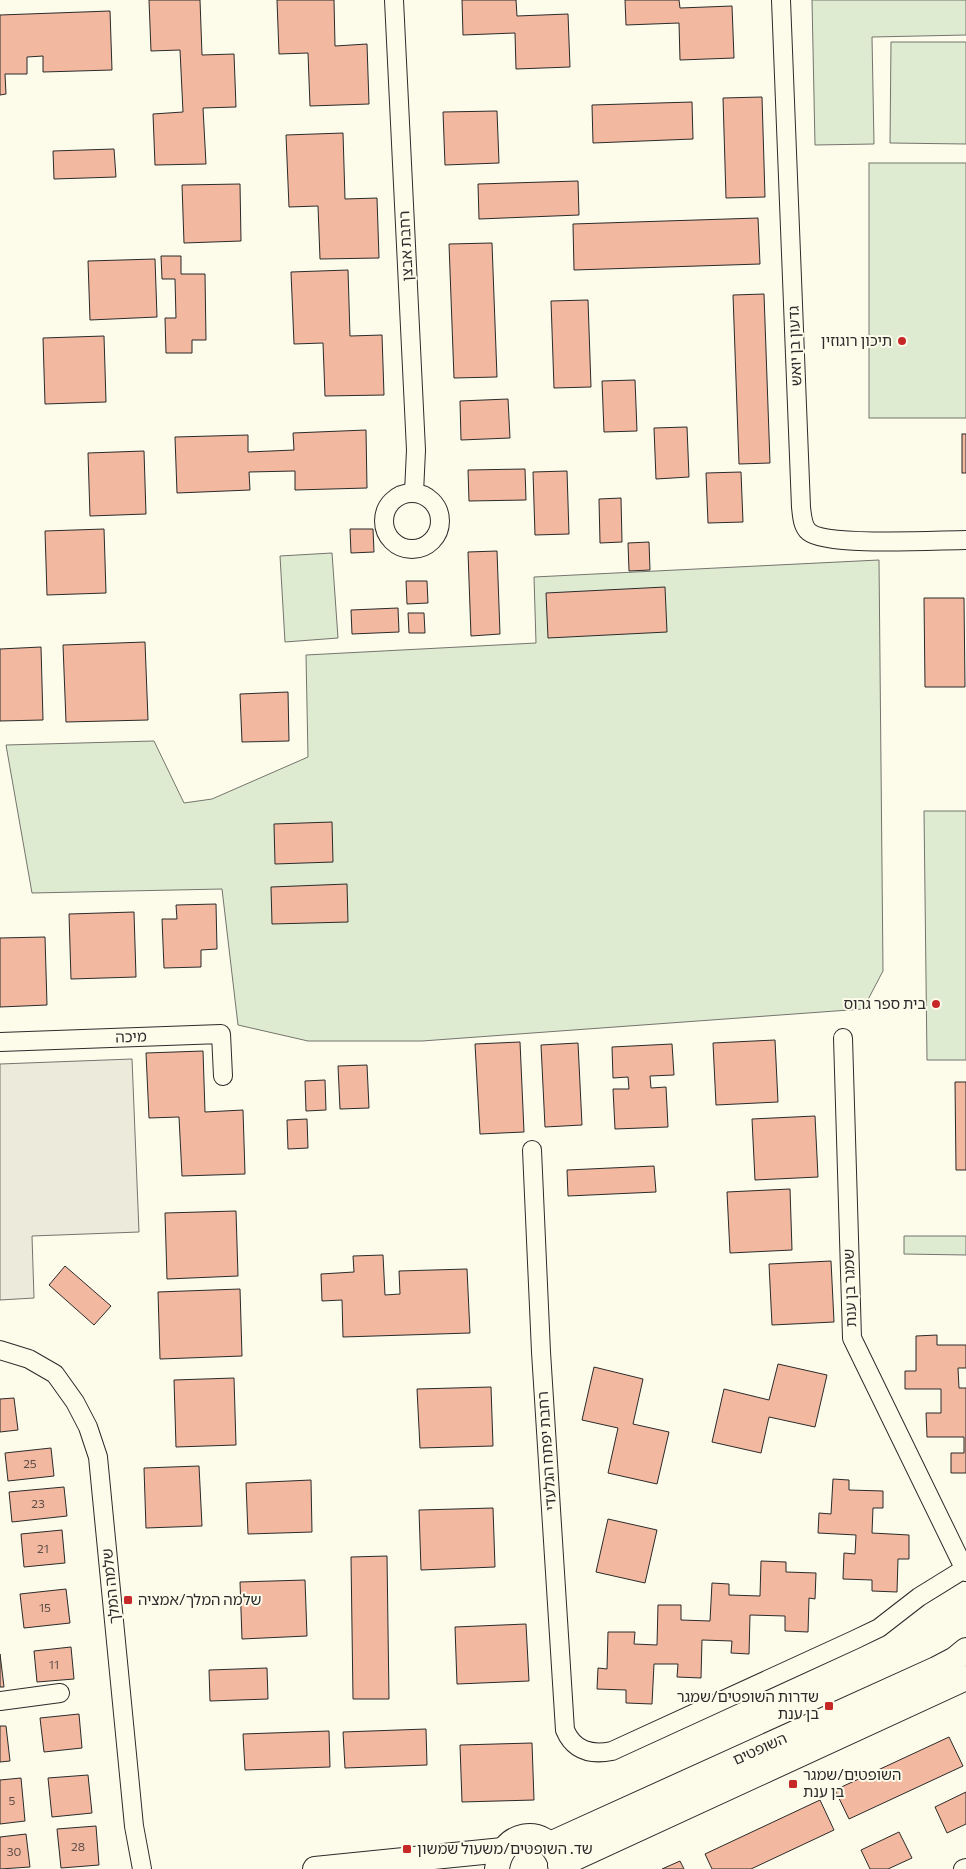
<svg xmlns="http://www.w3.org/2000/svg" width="966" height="1869" viewBox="0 0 966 1869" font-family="Commissioner,'Noto Sans Hebrew',sans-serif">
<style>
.green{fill:#deebd1;stroke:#74746e}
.parking{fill:#eceadb;stroke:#74746e}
.building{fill:#f2b8a0;stroke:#2b2b2b}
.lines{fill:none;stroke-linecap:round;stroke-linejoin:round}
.street-casing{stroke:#2b2b2b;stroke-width:20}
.secondary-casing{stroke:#2b2b2b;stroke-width:26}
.street{stroke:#fdfbea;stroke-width:18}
.secondary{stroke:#fdfbea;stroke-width:24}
.poi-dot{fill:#c62828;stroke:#fdfbea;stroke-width:2}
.labels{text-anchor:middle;stroke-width:4;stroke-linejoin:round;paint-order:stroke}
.number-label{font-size:12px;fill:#5d4e48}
.street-label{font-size:15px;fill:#2b2b2b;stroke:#fdfbea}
.poi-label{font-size:15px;fill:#2b2b2b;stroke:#fdfbea;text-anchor:end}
</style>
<rect width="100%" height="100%" fill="#fdfbea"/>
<g class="green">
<path d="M812,0H966V35L872,37L874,144L815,145Z"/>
<path d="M891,42H966V144L890,143Z"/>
<rect x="869" y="163" width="97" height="255"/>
<path d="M332,553L338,638L285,642L280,556Z"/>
<path d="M879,560L883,971L863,1009L422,1041H308L238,1025L222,889L32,893L6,745L154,741L184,803L212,799L308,757L306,655L536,643L534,577Z"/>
<path d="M924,811H966V1060H927Z"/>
<path d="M904,1236H966V1255L904,1254Z"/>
</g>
<path class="parking" d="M132,1059L139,1232L32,1236L34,1298L0,1300V1064Z"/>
<g class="building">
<path d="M149,0H200L202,55L234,54L236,107L203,108L206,164L155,165L153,114L183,112L180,50L151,51Z"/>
<path d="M277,0H334L335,46L367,44L369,104L310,106L308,53L279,54Z"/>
<path d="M462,0H516L517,16L568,14L570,67L516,69L515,33L463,35Z"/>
<path d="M625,0H679L680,8L732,6L734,58L680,60L679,23L626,25Z"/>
<path d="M110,11L112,70L43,72V56L27,57V74H5L6,94L0,95V15Z"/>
<path d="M762,97L765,197L726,198L723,98Z"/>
<path d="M692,102L693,139L593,143L592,105Z"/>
<path d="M497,111L499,163L445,165L443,112Z"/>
<path d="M343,133L345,199L377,198L379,258L320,259L318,206L289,207L286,135Z"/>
<path d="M114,149L116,177L54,179L53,151Z"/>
<path d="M578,181L579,215L479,219L478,184Z"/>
<path d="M240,184L241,241L184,243L182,185Z"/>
<path d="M758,218L760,264L574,270L573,224Z"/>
<path d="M492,243L497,377L454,378L449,244Z"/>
<path d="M161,256H181V274H205L206,340H192V353H166L165,318H176L175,279H162Z"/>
<path d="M155,259L157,317L90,320L88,261Z"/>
<path d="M348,270L350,336L382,335L384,395L325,396L323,343L294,344L291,272Z"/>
<path d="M764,294L770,463L739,464L733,295Z"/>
<path d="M588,300L591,387L554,388L551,301Z"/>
<path d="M104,336L106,402L45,404L43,338Z"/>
<path d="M635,380L637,431L604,432L602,381Z"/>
<path d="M508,399L510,438L461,440L460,401Z"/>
<path d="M687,427L689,477L656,479L654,428Z"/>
<path d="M366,430L367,488L295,490V471L249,472L250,490L177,493L175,437L248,435V452L294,450L293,433Z"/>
<rect x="962" y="434" width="4" height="39"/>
<path d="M144,451L146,514L90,516L88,453Z"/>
<path d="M525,469L526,500L469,501L468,470Z"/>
<path d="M567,471L569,534L535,535L533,472Z"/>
<path d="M741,472L743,522L708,523L706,473Z"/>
<path d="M621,498L622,542L600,543L599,499Z"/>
<path d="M104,529L106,593L47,595L45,531Z"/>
<path d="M350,529H373L374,552L351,553Z"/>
<path d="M649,542L650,570L629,571L628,543Z"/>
<path d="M497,551L500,634L471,636L468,552Z"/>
<path d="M406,581H427L428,603L407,604Z"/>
<path d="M665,587L667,632L548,638L546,593Z"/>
<path d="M924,598H964L965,687H925Z"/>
<path d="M398,608L399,632L352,634L351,610Z"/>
<path d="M408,613H424L425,633H409Z"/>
<path d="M145,642L148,720L66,722L63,645Z"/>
<path d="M41,647L43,720L0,721V649Z"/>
<path d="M288,692L289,741L242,742L240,694Z"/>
<path d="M332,822L333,862L275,864L274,824Z"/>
<path d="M347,884L348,922L272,924L271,887Z"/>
<path d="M216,904L217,949L201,950V967L164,968L162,919H177L176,905Z"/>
<path d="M134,912L136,977L71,979L69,914Z"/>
<path d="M45,937L47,1005L0,1007V938Z"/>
<path d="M775,1040L778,1102L716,1105L713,1043Z"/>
<path d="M520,1042L524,1132L480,1134L475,1044Z"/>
<path d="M578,1043L582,1125L545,1127L541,1045Z"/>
<path d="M672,1044L674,1075L650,1076L651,1088L666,1087L668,1127L615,1129L613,1089H629L628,1077L613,1078L612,1047Z"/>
<path d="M203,1051L205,1112L243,1110L245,1174L182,1176L179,1117L149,1118L146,1053Z"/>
<path d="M367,1065L369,1108L340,1109L338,1066Z"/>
<path d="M325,1080L326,1110L306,1111L305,1081Z"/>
<path d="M955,1082H966V1170H956Z"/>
<path d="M815,1116L818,1177L755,1180L752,1119Z"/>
<path d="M307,1119L308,1148L288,1149L287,1120Z"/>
<path d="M654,1166L656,1192L568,1196L567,1170Z"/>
<path d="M790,1189L792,1250L730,1253L727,1192Z"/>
<path d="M236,1211L238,1276L167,1279L165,1213Z"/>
<path d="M383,1255L385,1295L400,1294L399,1271L467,1269L470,1333L343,1337L342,1300L322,1301L321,1274L354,1272L353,1256Z"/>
<path d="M831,1261L834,1322L772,1325L769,1264Z"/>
<path d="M65,1266L111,1306L94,1325L49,1285Z"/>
<path d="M240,1289L242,1356L160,1359L158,1292Z"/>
<path d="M937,1335V1345H966V1368H958L959,1388H966V1473H951V1453H964V1437H927L926,1413H941V1389H905V1371H916V1336Z"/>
<path d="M778,1364L827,1375L815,1427L769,1417L761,1453L712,1442L724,1389L769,1400Z"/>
<path d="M594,1367L643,1379L633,1424L669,1432L657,1484L608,1473L618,1428L582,1420Z"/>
<path d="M234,1378L236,1445L176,1447L174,1380Z"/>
<path d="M491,1387L493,1446L420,1448L417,1389Z"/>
<path d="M14,1398L18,1430L0,1432V1399Z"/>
<path d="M51,1448L54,1476L8,1481L5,1453Z"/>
<path d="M199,1466L202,1526L146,1528L144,1468Z"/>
<path d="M833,1479L849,1480V1490L883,1491V1508H873L872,1533L909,1535V1559H898L897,1592L872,1591V1580L843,1579L844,1553L855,1554L856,1535L818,1533L819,1513L831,1514Z"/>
<path d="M311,1480L312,1532L248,1534L246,1483Z"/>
<path d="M64,1487L67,1516L12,1522L9,1492Z"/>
<path d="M493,1508L495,1567L421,1570L419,1510Z"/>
<path d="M608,1519L657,1530L645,1583L596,1572Z"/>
<path d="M62,1530L65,1563L24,1567L21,1534Z"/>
<path d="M387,1556L389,1699H353L351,1557Z"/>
<path d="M761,1561L786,1562V1572L816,1573L815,1599L809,1598L808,1632L785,1631V1616L750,1615L749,1654L731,1653L732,1641L702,1640L701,1678L677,1677L678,1664H654L652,1704L626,1703V1690L597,1689L598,1668L607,1669L608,1632H635L634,1644L657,1645L658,1605H681V1620L710,1621L712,1583L729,1584V1595L760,1596Z"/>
<path d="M305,1580L307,1636L242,1639L240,1582Z"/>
<path d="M66,1589L70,1623L24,1628L20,1594Z"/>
<path d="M526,1624L529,1681L457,1684L455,1627Z"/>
<path d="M71,1647L74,1679L37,1682L34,1651Z"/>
<path d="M0,1654L4,1687H0Z"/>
<path d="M267,1668L268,1699L210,1701L209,1670Z"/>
<path d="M79,1714L82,1748L44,1752L40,1718Z"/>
<path d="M0,1726H6L10,1761L0,1762Z"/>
<path d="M426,1729L427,1765L345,1768L343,1732Z"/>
<path d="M329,1731L330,1767L245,1770L243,1734Z"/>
<path d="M949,1737L963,1766L849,1819L835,1790Z"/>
<path d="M532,1743L534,1800L462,1802L460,1745Z"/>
<path d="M88,1775L92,1813L52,1817L48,1778Z"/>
<path d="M21,1778L25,1821L0,1824V1780Z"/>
<path d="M966,1792V1824L947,1833L935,1807Z"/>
<path d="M820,1800L834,1830L751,1869H712L705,1854Z"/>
<path d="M96,1826L99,1865L61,1868L57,1829Z"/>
<path d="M899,1832L912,1858L888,1869H870L861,1850Z"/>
<path d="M26,1834L30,1867L0,1869V1837Z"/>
<path d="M680,1861L684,1869H662Z"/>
</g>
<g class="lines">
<g class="street-casing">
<g id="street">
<path d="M394,0L416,450L414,493"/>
<path d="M781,0L801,507C802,515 802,526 809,532C827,547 938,540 966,540"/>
<circle cx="412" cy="521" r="28"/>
<path d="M843,1038L852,1338L966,1572"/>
<path d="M0,1042L221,1034L223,1076"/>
<path d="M532,1150L541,1352L565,1730C574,1751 591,1755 612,1751L854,1640L879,1628L919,1597L966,1568"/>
<path d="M0,1350L29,1359L55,1374L75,1402L88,1427L98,1457L134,1826L142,1869"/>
<path d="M0,1701L60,1693"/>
<path d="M963,1869L966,1868"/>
</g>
</g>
<g class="secondary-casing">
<g id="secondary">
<path d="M550,1844L936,1669L955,1659L966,1650"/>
<path d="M560,1865L966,1678"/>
<path d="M315,1869L503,1850"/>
<path d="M497,1869C501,1832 544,1823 559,1858"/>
</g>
</g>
<use href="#street" class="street"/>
<use href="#secondary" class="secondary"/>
</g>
<g class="poi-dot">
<circle cx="902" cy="341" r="5"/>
<circle cx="936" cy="1004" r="5"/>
<rect x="123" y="1595" width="10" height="10" rx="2.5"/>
<rect x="824" y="1701" width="10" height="10" rx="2.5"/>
<rect x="788" y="1779" width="10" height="10" rx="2.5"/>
<rect x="402" y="1844" width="10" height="10" rx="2.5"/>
</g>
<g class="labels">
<g class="number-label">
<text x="30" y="1468">25</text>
<text x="38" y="1508">23</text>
<text x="43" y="1553">21</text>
<text x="45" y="1612">15</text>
<text x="54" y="1669">11</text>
<text x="12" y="1805">5</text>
<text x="78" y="1851">28</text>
<text x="14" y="1856">30</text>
</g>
<g class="street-label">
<text transform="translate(406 246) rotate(-93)" y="5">רחבת אבצן</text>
<text transform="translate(795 346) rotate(-92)" y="5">גדעון בן יואש</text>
<text transform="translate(131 1037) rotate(-2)" y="5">מיכה</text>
<text transform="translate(850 1288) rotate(-92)" y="5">שמגר בן ענת</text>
<text transform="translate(547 1451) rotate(-94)" y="5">רחבת יפתח הגלעדי</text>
<text transform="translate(111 1586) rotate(-96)" y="5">שלמה המלך</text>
<text transform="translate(760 1749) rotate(-24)" y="5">השופטים</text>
</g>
<g class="poi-label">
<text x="892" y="346">תיכון רוגוזין</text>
<text x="926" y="1009">בית ספר גרוס</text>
<text x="138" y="1605" text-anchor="start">שלמה המלך/אמציה</text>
<text x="819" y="1702">שדרות השופטים/שמגר<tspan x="819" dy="17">בן ענת</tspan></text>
<text x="803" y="1780" text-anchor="start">השופטים/שמגר<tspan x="803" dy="17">בן ענת</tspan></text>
<text x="417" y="1854" text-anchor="start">שד. השופטים/משעול שמשון</text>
</g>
</g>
</svg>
